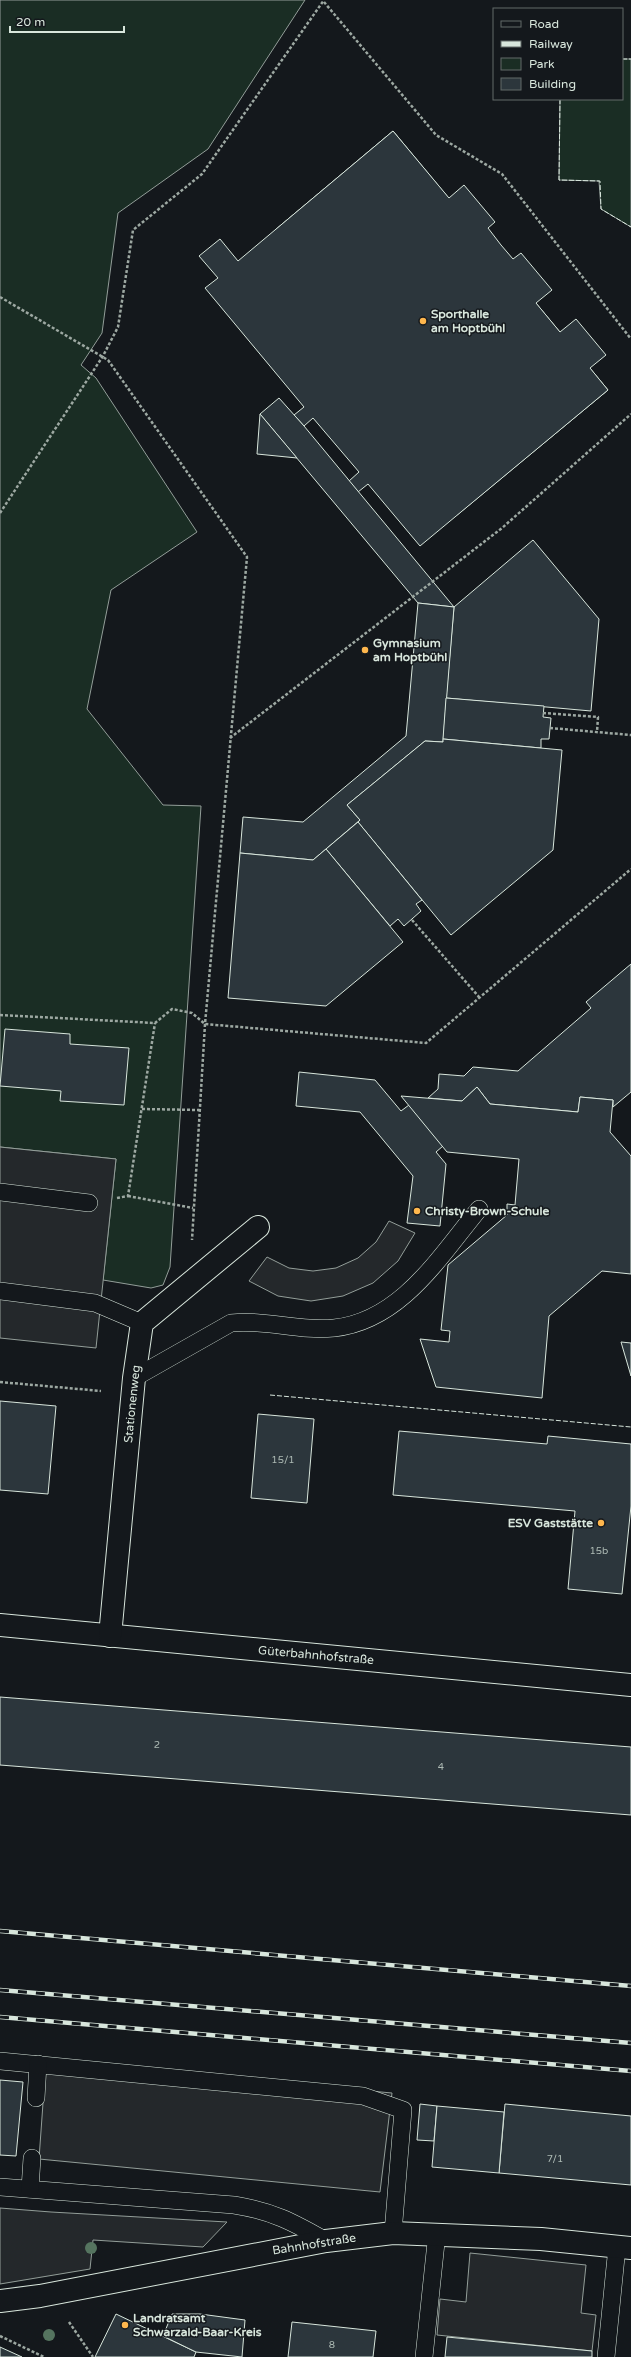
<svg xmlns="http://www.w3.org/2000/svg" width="631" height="2357" viewBox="0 0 631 2357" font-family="'Varela Round',sans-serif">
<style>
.green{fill:#1a2d24;stroke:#939e99}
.parking{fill:#24282b;stroke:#939e99}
.building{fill:#2c363c;stroke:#d8e6dc}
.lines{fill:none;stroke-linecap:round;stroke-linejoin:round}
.lane-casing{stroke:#d8e6dc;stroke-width:18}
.street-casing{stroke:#d8e6dc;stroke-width:24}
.secondary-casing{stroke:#d8e6dc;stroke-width:24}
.path{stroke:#9da8a2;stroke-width:2.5;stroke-dasharray:3 2;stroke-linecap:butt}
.lane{stroke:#14181c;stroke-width:17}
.street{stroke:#14181c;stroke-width:22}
.secondary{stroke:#14181c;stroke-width:22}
.rail-casing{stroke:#d8e6dc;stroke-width:4.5}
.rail{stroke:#14181c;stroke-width:3;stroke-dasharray:9;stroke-linecap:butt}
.fence{stroke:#d8e6dc;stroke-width:1;stroke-dasharray:5 2;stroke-linecap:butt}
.tree{fill:#55745f}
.poi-dot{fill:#ffb74d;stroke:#14181c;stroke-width:1.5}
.labels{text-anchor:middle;stroke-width:3;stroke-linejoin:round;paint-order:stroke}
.number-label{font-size:10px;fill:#adbab4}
.poi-label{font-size:12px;font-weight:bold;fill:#d8e6dc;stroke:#14181c;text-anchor:start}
.street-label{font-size:12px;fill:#d8e6dc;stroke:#14181c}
</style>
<rect width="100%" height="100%" fill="#14181c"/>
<g class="green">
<path d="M0,0H305L208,149L118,213L102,333L81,365L96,378L197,532L111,590L87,709L163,805L201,806L170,1267L163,1285L151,1288L103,1280L116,1159L0,1147Z"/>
<path d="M622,59H631V227L601,209L599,181L559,180L560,99H622Z"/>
</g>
<g class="parking">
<path d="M0,1147L116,1159L96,1348L0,1338Z"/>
<path d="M389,1221L415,1233L398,1261L373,1283L343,1296L311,1301L278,1296L249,1281L267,1257L289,1268L313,1271L336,1268L358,1258L376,1242Z"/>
<path d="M46,2061L392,2093L380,2192L39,2159Z"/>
<path d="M0,2208L51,2212L227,2222L203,2247L93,2240L90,2269L0,2284Z"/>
<path d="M470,2253L586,2265L581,2313L596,2315L592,2351L437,2335L440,2299L466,2302Z"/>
</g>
<g class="building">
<path d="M393,131L608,390L457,515L287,311L320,283L275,230Z"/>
<path d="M393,131L449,198L464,185L495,222L488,228L501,245L513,259L521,253L552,290L536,303L560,332L576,319L606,355L590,368L608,390L420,546L368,484L358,492L349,481L359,472L313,418L304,426L294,415L304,407L205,288L218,278L199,256L220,239L238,261Z"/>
<path d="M279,398L304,426L454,607L418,603L260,414Z"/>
<path d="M260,414L297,458L257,454Z"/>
<path d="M533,540L599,619L591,711L446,698L454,607Z"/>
<path d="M418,603L454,607L443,742L425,741L347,805L360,820L313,860L240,853L243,817L303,822L406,736Z"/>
<path d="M446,698L544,706L543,717L551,718L549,739H541V748L443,739Z"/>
<path d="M443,739L562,750L553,850L451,935L358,822L360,820L347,805L425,741L443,742Z"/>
<path d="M358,822L422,900L416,904L421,911L404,926L398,919L390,926L326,849Z"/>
<path d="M326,849L403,942L326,1006L228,998L240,853L313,860Z"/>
<path d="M631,964V1092L613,1107V1100L580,1097L578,1112L490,1104L477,1087L462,1101L428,1098L438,1089L439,1074L464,1076L473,1067L518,1071L591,1008L586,1002Z"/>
<path d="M5,1029L70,1034V1044L129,1048L124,1105L60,1101L61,1091L0,1086Z"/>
<path d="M299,1072L375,1080L401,1111L409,1105L443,1146L436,1152L446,1164L440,1226L407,1223L413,1176L360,1112L296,1106Z"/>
<path d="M477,1087L490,1104L578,1112L580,1097L613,1100L610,1132L631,1156V1274L602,1271L549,1316L542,1398L436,1387L420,1339L449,1342L450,1331L441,1330L448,1265L507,1215V1204L515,1205L519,1159L447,1152L401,1096L462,1101Z"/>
<path d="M621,1342L631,1343V1376Z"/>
<path d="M0,1401L56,1406L48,1494L0,1490Z"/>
<path d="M258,1414L314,1419L307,1503L251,1498Z"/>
<path d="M399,1431L547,1444L548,1436L631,1444V1506L622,1594L568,1589L575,1511L393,1495Z"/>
<path d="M0,1697L631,1747V1815L0,1765Z"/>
<path d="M0,2080L23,2082L16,2156L0,2155Z"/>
<path d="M420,2104L437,2106L434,2141L417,2140Z"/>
<path d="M505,2104L631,2116V2185L499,2173Z"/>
<path d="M437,2106L504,2112L499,2173L432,2167Z"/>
<path d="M116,2314L196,2352L194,2357H95Z"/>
<path d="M172,2314H200L245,2320L242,2357L196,2352L163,2336Z"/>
<path d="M292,2322L376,2331L373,2357H288Z"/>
<path d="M447,2337L592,2351V2357H445Z"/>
<path d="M0,2347L22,2357H0Z"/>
</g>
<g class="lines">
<g class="lane-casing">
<g id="lane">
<path d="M0,1192L89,1203"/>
<path d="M0,1291L95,1303L142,1323"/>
<path d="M134,1378L231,1323C266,1319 300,1332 334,1328C401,1321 440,1256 479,1209"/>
<path d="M0,2061L363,2096L403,2110L393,2233"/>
<path d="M36,2098L38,2064"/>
<path d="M0,2187L234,2205C272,2211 293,2222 326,2241"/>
<path d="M30,2189L32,2158"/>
<path d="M424,2357L437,2233"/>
<path d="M606,2357L617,2247"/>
</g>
</g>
<g class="street-casing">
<g id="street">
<path d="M0,1625L631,1685"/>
<path d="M110,1636L134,1378L142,1323L258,1227"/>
</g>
</g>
<g class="secondary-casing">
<path id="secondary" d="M0,2301L40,2296L326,2241L393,2233L541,2239L631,2248"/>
</g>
<g class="path">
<path d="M324,2L436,135L502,174L631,339"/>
<path d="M0,297L108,360L247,557L205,1024L192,1240"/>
<path d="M0,513L103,356L118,327L133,230L202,174L324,0"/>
<path d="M543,713L598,717L597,732"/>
<path d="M550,728L631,735"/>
<path d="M230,738L502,528L631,414"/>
<path d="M412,920L479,997"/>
<path d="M0,1015L155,1023L172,1009L192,1013L205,1024L426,1043L631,869"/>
<path d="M142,1109L199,1110"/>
<path d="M128,1196L193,1208"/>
<path d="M117,1198L128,1196L155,1023"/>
<path d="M0,1382L101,1391"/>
<path d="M69,2322L93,2357"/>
<path d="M0,2336L44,2357"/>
</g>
<use href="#lane" class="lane"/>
<use href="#street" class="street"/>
<use href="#secondary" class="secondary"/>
<g class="rail-casing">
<g id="rail">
<path d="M0,1931L631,1986"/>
<path d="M0,1990L631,2043"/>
<path d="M0,2017L631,2071"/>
</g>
</g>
<use href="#rail" class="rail"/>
<g class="fence">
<path d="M622,59H631"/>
<path d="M560,99L559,180L600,181L601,209L631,227"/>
<path d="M270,1395L631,1427"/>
</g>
</g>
<g class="tree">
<circle cx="91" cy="2248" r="6"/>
<circle cx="49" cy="2335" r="6"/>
</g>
<g class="poi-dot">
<circle cx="423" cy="321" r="4"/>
<circle cx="365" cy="650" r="4"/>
<circle cx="417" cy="1211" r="4"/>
<circle cx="601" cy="1523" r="4"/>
<circle cx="125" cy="2325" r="4"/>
</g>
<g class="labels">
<g class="number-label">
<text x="283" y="1463">15/1</text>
<text x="599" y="1554">15b</text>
<text x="157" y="1748">2</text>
<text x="441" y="1770">4</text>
<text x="555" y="2162">7/1</text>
<text x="332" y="2348">8</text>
</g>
<g class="poi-label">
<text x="431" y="318">Sporthalle<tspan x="431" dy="14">am Hoptbühl</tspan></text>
<text x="373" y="647">Gymnasium<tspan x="373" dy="14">am Hoptbühl</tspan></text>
<text x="425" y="1215">Christy-Brown-Schule</text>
<text x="593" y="1527" text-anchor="end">ESV Gaststätte</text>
<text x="133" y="2322">Landratsamt<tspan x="133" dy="14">Schwarzald-Baar-Kreis</tspan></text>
</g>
<g class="street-label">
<text transform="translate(132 1404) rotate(-84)" y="4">Stationenweg</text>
<text transform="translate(316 1655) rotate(5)" y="4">Güterbahnhofstraße</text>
<text transform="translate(314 2244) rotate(-9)" y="4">Bahnhofstraße</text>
</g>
</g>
<rect x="493" y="8" width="130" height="92" fill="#14181c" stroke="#626a69"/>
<rect x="501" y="21" width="20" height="6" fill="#14181c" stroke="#626a69"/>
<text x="529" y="28" font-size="12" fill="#d8e6dc">Road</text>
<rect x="501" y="41" width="20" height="6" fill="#d8e6dc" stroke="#626a69"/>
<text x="529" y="48" font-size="12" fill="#d8e6dc">Railway</text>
<rect x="501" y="58" width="20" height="12" fill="#1a2d24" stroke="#626a69"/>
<text x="529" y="68" font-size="12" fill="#d8e6dc">Park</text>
<rect x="501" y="78" width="20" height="12" fill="#2c363c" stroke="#626a69"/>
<text x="529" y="88" font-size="12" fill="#d8e6dc">Building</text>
<path d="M10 26v6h114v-6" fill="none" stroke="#d8e6dc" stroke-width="2"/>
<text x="16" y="26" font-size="12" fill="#d8e6dc" stroke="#14181c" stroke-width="3" paint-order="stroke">20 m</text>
</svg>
